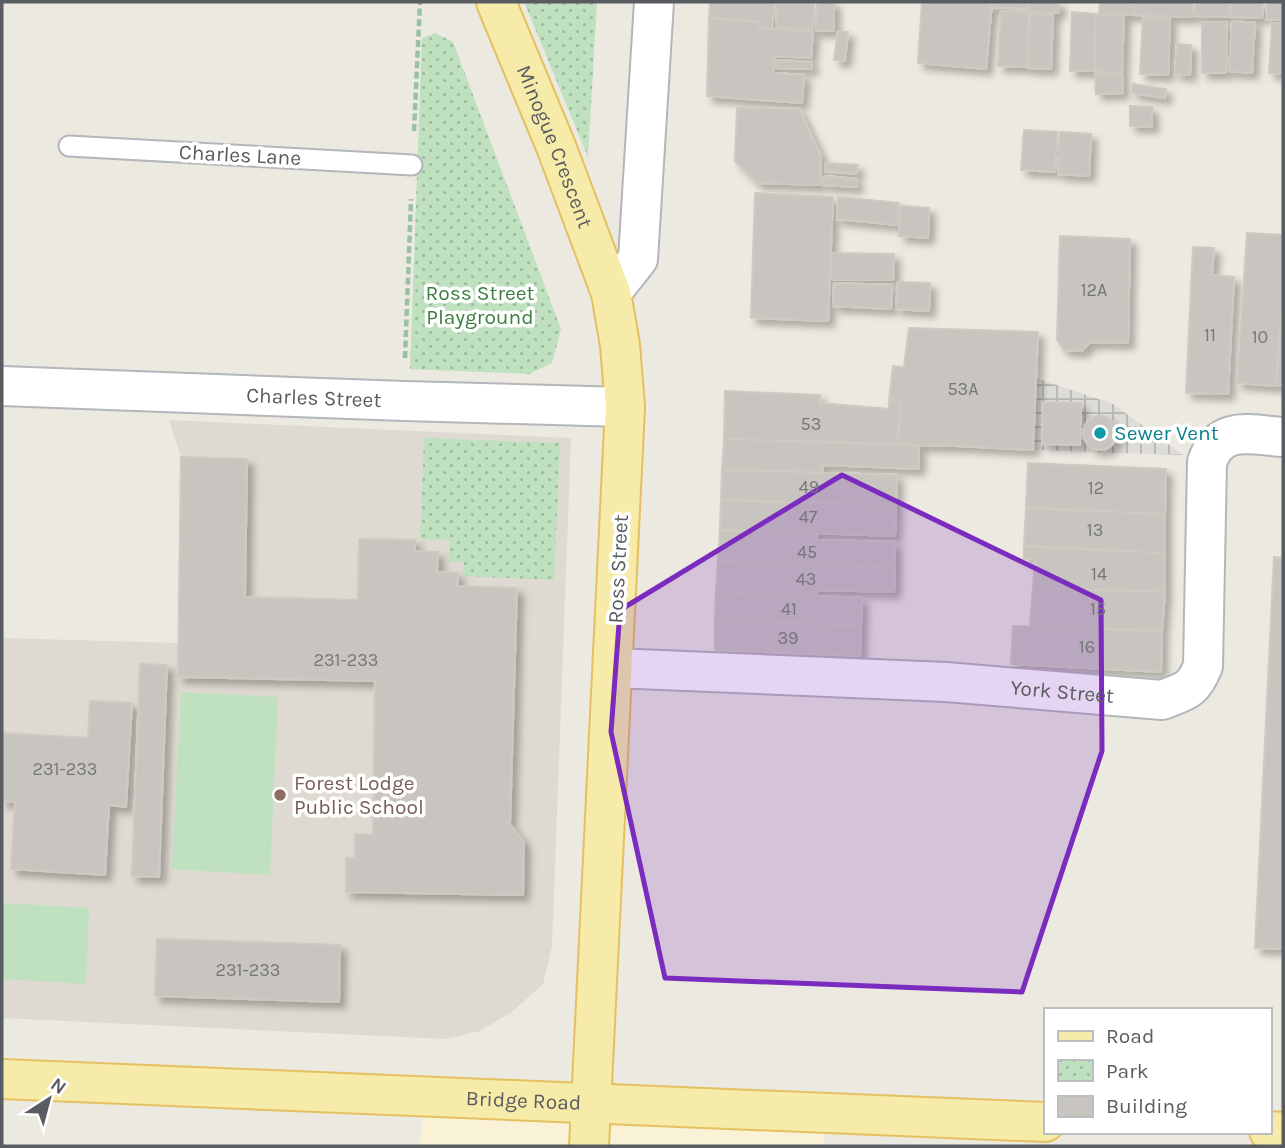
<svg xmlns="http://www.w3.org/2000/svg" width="1285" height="1148" viewBox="0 0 1285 1148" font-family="Karla,sans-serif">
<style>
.commercial{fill:#faf2d6}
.industrial{fill:url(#industrial-grid)}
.education{fill:#dedad2}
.grass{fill:#bfe1bf}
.park{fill:url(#park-dots)}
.building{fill:#c8c5c0;stroke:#cfcac0;stroke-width:2;filter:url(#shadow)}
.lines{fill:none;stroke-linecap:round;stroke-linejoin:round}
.service-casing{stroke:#b3b6ba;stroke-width:23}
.minor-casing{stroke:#b3b6ba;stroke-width:42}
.primary-casing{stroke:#e4c060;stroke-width:42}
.path{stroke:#99c1a4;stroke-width:4.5;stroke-dasharray:7 3.5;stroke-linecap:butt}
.service{stroke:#fff;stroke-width:19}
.minor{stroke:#fff;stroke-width:38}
.primary{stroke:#f7eba9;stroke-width:38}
.marked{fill:#7b2cbf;fill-opacity:0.2;stroke:#7b2cbf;stroke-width:5;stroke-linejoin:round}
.culture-dot{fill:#0f9aa8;stroke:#fff;stroke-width:2.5}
.education-dot{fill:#8d6e63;stroke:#fff;stroke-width:2.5}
.labels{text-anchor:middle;stroke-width:7;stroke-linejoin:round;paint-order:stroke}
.number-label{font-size:18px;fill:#757678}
.street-label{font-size:21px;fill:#595c60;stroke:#fff}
.park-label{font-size:21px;fill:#3b7e3e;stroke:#fff}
.culture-label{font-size:21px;fill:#0d838f;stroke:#fff;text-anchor:start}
.education-label{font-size:21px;fill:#785e54;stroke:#fff;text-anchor:start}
</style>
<defs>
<pattern id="industrial-grid" width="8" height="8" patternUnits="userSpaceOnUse" patternTransform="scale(1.75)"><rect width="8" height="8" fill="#dedcd8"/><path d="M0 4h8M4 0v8" fill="none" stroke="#b7b6b3"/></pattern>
<pattern id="park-dots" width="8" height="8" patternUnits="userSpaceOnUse" patternTransform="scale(1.75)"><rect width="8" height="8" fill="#bfe1bf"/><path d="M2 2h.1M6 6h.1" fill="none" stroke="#9eba9f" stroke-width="1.8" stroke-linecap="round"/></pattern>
<filter id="shadow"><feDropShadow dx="6" dy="6" stdDeviation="3.5" flood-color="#0004"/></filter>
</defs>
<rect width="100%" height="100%" fill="#ebe9e0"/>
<path class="commercial" d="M424,1097L825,1113L824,1146H420Z"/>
<path class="industrial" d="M1036,378L1113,404L1183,455L1033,450Z"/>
<path class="education" d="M169,420L571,438L552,946L543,984L512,1012L480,1031L446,1039L2,1018V638L178,643L181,457Z"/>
<g class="grass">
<path d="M181,692L278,697L270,875L172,869Z"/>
<path d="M2,903L89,908L86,984L2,979Z"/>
</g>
<g class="park">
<path d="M524,2H597L588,157Z"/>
<path d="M435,33L453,42L561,329L552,363L529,374L410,369L422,38Z"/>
<path d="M424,438L560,443L554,580L463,576L464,562H449L450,540L420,539Z"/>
</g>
<g class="building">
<path d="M710,2H775L772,29L759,28L760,22L709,18Z"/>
<path d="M817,2H834V31H816Z"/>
<path d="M922,2H992L986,69L918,63Z"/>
<path d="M992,2H1027V9L991,7Z"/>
<path d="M1029,2H1059V13L1029,12Z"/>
<path d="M1100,2H1134V15L1099,14Z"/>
<path d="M1134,2H1193L1192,17L1134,15Z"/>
<path d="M1196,2H1230L1229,17L1195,16Z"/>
<path d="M1232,2H1263L1262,18L1231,17Z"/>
<path d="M1267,2H1283V20L1266,19Z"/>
<path d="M777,3L814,4L813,29L776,27Z"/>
<path d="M1001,11L1029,12L1026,67L998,66Z"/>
<path d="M1072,12L1096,14L1095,71H1070Z"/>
<path d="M1030,14L1053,15L1051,69L1028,68Z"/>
<path d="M1096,14L1124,15L1122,74L1095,71Z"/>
<path d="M1143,17L1170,19L1168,75L1140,74Z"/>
<path d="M709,18L760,22L759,28L813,32L811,58L774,56L773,73L804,75L802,103L707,96Z"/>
<path d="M1232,21L1255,23L1252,73L1229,71Z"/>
<path d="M1202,22H1227L1226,73H1202Z"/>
<path d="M1272,23L1283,24V74L1269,73Z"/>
<path d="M838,31L848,32L845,61L834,60Z"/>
<path d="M1177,44L1191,45L1190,75L1175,74Z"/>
<path d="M776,60L812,62V69L775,68Z"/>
<path d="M1095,74H1122L1123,93L1096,94Z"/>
<path d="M1133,84L1166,89L1165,98L1131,93Z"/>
<path d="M1130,106L1152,107V127L1130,126Z"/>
<path d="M737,108L799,109L821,156L820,185L757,183L735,161Z"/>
<path d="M1024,130L1057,132L1055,172L1021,170Z"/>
<path d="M1060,132L1091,134L1089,176L1058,174Z"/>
<path d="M826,163L858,165L856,174L825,171Z"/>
<path d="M824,176L857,179V187L823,185Z"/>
<path d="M755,193L833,197L828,321L751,318Z"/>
<path d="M838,197L899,203L897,225L837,219Z"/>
<path d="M901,206L929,208L928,238L899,236Z"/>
<path d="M1247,233L1283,235V292L1276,386L1237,383Z"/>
<path d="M1060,236L1130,239L1128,343L1090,342L1082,351L1064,350L1057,340Z"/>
<path d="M1193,247L1214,248L1212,275L1234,277L1228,394L1186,393Z"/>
<path d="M831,253L894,254L893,280H831Z"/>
<path d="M898,282L930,283L929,311L896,309Z"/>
<path d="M834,283L892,285L891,309L833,306Z"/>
<path d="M1283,292V386H1276Z"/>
<path d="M909,328L1038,332L1033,450L957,446L897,445L901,401L889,400L893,366L904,367Z"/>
<path d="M725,391L820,395L819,403L889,409V400L901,401L897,445L724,439Z"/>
<path d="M1043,402L1081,403L1080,445L1042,444Z"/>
<circle cx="1100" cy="433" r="17"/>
<path d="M724,439L919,445V469L823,465L822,472L722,470Z"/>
<path d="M181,457L247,459L245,597L358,600L359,539L415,540V551L438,552L437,572L458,573L457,586L517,588L510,824L524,842L523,895L346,892V858H355V834L373,835L375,681L178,677Z"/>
<path d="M1028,463L1166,469L1165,514L1026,508Z"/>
<path d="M722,470L897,475L896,505L721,500Z"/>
<path d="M721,500L896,505L895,536L720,530Z"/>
<path d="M1026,508L1165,514V553L1024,546Z"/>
<path d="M720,530L817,533V540L895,542V568L718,561Z"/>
<path d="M1024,546L1165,553V592L1033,588L1035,559H1024Z"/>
<path d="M1274,557L1283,558V949L1255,948Z"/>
<path d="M718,561L895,568L894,592L817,590L816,597L716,592Z"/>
<path d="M1033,588L1165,592L1162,631L1030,627Z"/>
<path d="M716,592L862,598L861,626L715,620Z"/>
<path d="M715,620L861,626L860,656L715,650Z"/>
<path d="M1013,626L1162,631L1161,672L1011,664Z"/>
<path d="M140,664L167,665L159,877L132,876Z"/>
<path d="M90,701L132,703L126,807L109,805L105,875L11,869L15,802L2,801V733L88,738Z"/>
<path d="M157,939L340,945L339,1002L155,996Z"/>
</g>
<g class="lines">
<g class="service-casing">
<path id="service" d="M69,146L412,165"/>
</g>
<g class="minor-casing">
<g id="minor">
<path d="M611,293L638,259L654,2"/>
<path id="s1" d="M2,386L404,401L625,407"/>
<path id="s2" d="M613,668L946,682L1162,700C1185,691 1193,691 1203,666L1207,462C1220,424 1252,435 1283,437"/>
</g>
</g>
<g class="primary-casing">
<g id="primary">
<path id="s3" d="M496,2L557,149L611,293L620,345L625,407L589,1146"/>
<path id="s4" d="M2,1079L1045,1122"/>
<path d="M1269,1131L1283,1132"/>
</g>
</g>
<g class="path">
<path d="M414,131L420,2"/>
<path d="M405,358L411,199"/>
</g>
<use href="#service" class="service"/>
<use href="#minor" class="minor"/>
<use href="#primary" class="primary"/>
</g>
<path class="marked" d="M842,475L1101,600L1102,751L1022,992L665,978L611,732L620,610Z"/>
<circle class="culture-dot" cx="1100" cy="433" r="7"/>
<circle class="education-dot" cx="280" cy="795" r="7"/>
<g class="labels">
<g class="number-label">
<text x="1094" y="296">12A</text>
<text x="1210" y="341">11</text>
<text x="1260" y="343">10</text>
<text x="963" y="395">53A</text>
<text x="811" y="430">53</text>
<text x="809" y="493">49</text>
<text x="1096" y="494">12</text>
<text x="808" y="523">47</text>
<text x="1095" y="536">13</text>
<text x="807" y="558">45</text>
<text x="1099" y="580">14</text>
<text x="806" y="585">43</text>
<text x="789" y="615">41</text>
<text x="1098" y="615">15</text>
<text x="788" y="644">39</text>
<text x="1087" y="653">16</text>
<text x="346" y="666">231-233</text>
<text x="65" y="775">231-233</text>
<text x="248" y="976">231-233</text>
</g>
<g class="street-label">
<text dy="7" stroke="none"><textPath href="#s3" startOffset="156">Minogue Crescent</textPath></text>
<text transform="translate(240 155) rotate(3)" y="7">Charles Lane</text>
<text dy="7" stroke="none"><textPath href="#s1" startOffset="312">Charles Street</textPath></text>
<text transform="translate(618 569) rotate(-87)" y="7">Ross Street</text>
<text dy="7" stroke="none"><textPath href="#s2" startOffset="450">York Street</textPath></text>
<text dy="7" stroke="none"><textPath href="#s4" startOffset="522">Bridge Road</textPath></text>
</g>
<g class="park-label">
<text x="480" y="300">Ross Street<tspan x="480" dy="24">Playground</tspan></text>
</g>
<g class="culture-label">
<text x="1114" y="440">Sewer Vent</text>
</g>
<g class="education-label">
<text x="294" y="790">Forest Lodge<tspan x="294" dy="24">Public School</tspan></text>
</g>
</g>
<rect width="1285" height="1148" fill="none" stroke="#595c60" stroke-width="7"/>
<rect x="1044" y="1008" width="228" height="126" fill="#ffffff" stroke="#bdbebf" stroke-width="2"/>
<rect x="1058" y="1031" width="35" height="10" fill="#f7eba9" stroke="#bdbebf" stroke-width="2"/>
<text x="1106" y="1043" font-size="21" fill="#595c60">Road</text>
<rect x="1058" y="1060" width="35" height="21" fill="url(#park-dots)" stroke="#bdbebf" stroke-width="2"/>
<text x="1106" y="1078" font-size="21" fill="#595c60">Park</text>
<rect x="1058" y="1096" width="35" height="21" fill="#c8c5c0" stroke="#bdbebf" stroke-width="2"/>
<text x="1106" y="1113" font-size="21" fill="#595c60">Building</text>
<g transform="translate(49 1099) rotate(36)" stroke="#ffffff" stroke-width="5" paint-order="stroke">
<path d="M0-5L12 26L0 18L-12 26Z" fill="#595c60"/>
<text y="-10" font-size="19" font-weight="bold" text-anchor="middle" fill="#595c60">N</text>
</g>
</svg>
